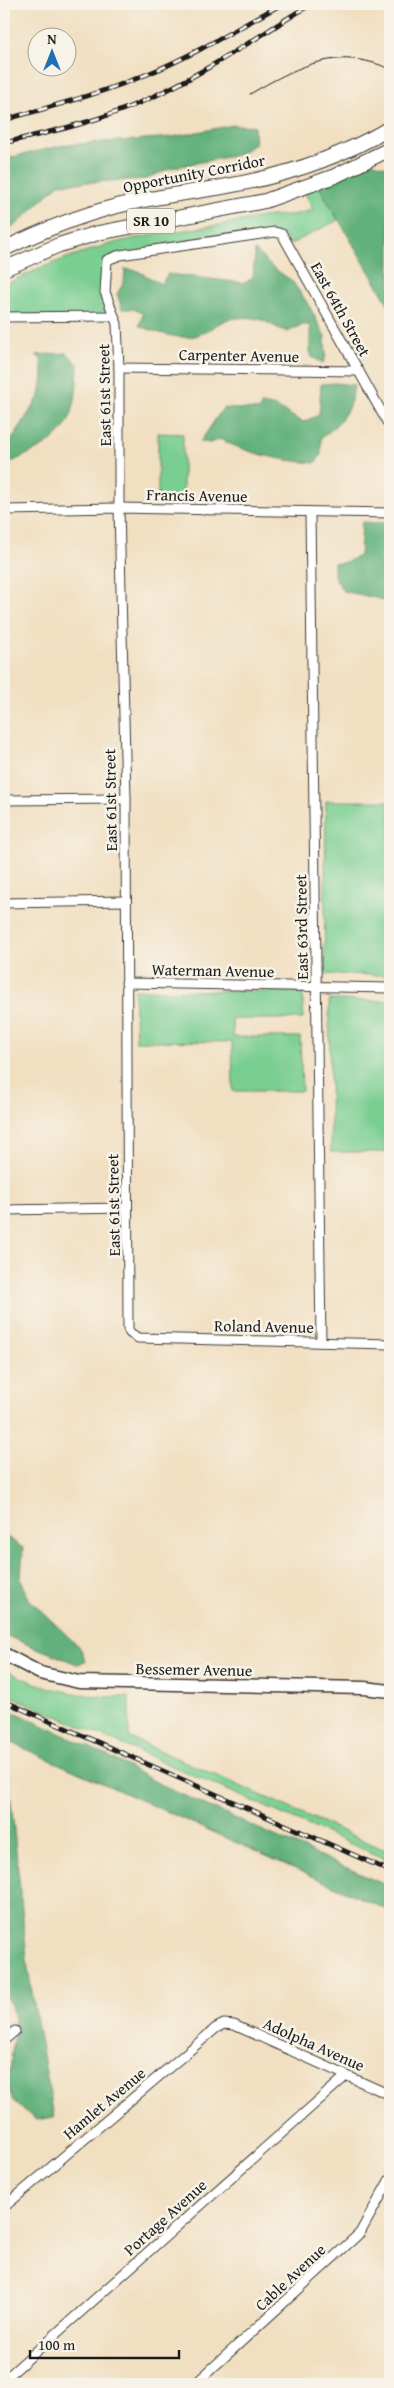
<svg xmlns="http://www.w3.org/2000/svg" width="394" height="2388" viewBox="0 0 394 2388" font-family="'Gentium Book Plus',serif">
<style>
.green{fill:#79ce91;stroke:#4a7556}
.forest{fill:#62b17b;stroke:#3f664c}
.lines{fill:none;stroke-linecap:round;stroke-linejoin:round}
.street-casing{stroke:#3c3935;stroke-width:11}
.secondary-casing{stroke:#3c3935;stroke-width:15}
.primary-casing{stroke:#3c3935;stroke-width:16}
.street{stroke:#fff;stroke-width:9}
.secondary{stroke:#fff;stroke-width:12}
.primary{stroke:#fff;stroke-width:14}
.tram{stroke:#1c1c1c;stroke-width:1}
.rail-casing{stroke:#1c1c1c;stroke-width:5}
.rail{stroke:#f7f3e8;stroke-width:3;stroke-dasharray:9;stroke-linecap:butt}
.labels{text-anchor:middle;stroke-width:5;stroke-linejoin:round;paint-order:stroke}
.shield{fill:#f7f3e8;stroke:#5e5c59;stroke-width:1}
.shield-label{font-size:15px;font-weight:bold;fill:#1c1c1c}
.street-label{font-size:16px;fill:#1c1c1c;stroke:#f7f3e8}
</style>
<rect width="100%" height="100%" fill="#f7f3e8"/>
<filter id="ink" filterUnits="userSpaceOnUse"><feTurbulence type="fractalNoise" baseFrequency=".02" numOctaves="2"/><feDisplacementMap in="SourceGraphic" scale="10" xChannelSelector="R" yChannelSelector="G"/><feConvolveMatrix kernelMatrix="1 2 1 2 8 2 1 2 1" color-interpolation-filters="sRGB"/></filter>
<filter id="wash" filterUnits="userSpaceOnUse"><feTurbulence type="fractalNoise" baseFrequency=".0096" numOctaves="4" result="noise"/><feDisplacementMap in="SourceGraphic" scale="20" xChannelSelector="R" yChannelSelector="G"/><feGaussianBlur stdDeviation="1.12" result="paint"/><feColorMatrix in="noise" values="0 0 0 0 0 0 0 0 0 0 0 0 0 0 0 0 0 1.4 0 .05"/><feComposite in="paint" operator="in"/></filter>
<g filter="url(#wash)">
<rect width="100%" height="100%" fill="#f1dfc1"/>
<g class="green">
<path d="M317,183L338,220L289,245L284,235L111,257L105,292L114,316L4,317V285C41,267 78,252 118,242C163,231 211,228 257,218C278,213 289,219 313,209L303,189Z"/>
<path d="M158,433L183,434V496H158Z"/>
<path d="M326,801H390V975L324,974Z"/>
<path d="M134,990L303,992V1019H232L233,1037H300L302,1091H233L232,1042L136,1041Z"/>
<path d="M329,1000L390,1001V1152H331Z"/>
<path d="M4,1669C44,1691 84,1697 129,1697V1737L390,1852V1861L4,1693Z"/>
</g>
<g class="forest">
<path d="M233,125L254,126L255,144L237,155L171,168L146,179L59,184L17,224L4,231V159L64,145L172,137Z"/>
<path d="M368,161L390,168V307L317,183Z"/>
<path d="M255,250L272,267L292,281L308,304L325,336L326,356L323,363L310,356V325H301L288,332C276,329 266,319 253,318C246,317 232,318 226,320C212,326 203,336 188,337C171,338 154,331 139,326L143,314L134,309H122L117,294L124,282L125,269L138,271L161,284L168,274L245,283L253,277Z"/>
<path d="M67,353L78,364C76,406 75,433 32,452C23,456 14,462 4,464V452L40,395L43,376L41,359L36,355Z"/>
<path d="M335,383L354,385C352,409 340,424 321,438V455L315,463C284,461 248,454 220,439L210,443L200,442L223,408L259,410L262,404L276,407L303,422L319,415L321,384Z"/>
<path d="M362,522L385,523L381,543L390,565V605L380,599L343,591L334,576V563H342L360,556Z"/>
<path d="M4,1535L23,1548L21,1579L29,1599L81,1649L86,1662L77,1664L4,1635Z"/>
<path d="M4,1713H17L108,1756L167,1788L390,1887V1911L5,1740L28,1969L54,2117L36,2120L13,2101L8,2088L15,2025L11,2005L4,1995Z"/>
</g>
</g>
<g filter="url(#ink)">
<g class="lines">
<g class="street-casing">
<g id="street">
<path d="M4,317L114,316"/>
<path d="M119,368L359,371"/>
<path d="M390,427L282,234L275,232L120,255L107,260L105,292L117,324L119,368V508L126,799L128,1329L130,1333L138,1338L390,1344"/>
<path d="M4,510L119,508L390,513"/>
<path d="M310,512L321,1342"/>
<path d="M4,800L126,799"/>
<path d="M4,903L126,901"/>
<path d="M126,983L390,988"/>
<path d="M4,1210L127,1208"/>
<path d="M4,2040L15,2031"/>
<path d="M4,2207L216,2028L224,2024L234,2025L390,2095"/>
<path d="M4,2380L346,2076"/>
<path d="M195,2384L360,2233L390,2179"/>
</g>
</g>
<g class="secondary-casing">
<path id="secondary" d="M4,1654L40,1673L79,1682L364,1688L390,1691"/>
</g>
<g class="primary-casing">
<g id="primary">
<path d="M4,249C41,231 78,216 117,206C152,197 187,193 222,187C281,177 339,158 390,128"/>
<path d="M4,269L59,245L98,233L265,201L335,176L390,149"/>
</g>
</g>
<use href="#street" class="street"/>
<use href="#secondary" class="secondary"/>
<use href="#primary" class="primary"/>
<path class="tram" d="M250,94C296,67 337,45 390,69"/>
<g class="rail-casing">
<g id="rail">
<path d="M4,120C53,106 103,93 150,73C196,54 238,28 282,4"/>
<path d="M4,143C50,132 96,122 139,103C200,77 255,38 311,4"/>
<path d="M4,1701L390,1871"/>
</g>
</g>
<use href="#rail" class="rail"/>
</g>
</g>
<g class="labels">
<rect class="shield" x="127" y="208.5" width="48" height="25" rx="4"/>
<g class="shield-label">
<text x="151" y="226">SR 10</text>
</g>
<g class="street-label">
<text transform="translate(194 173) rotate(-11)" y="6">Opportunity Corridor</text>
<text transform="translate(341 309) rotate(61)" y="6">East 64th Street</text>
<text transform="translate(239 355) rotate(1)" y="6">Carpenter Avenue</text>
<text transform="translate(104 395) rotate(-91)" y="6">East 61st Street</text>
<text transform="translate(197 495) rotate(1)" y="6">Francis Avenue</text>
<text transform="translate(110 800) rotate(-91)" y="6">East 61st Street</text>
<text transform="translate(301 927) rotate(-91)" y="6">East 63rd Street</text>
<text transform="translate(213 970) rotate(1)" y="6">Waterman Avenue</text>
<text transform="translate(113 1205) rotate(-91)" y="6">East 61st Street</text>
<text transform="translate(264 1326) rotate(1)" y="6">Roland Avenue</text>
<text transform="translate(194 1669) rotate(1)" y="6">Bessemer Avenue</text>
<text transform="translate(314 2044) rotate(24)" y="6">Adolpha Avenue</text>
<text transform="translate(104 2103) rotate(-40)" y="6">Hamlet Avenue</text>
<text transform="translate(165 2217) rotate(-42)" y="6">Portage Avenue</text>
<text transform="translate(290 2277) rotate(-43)" y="6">Cable Avenue</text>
</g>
</g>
<rect width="394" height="2388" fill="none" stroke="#f7f3e8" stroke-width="20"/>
<g transform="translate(52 52)"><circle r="24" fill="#f7f3e8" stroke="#9f9d96"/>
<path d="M0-4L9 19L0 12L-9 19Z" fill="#1f6fb2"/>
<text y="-8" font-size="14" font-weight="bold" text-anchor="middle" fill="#1c1c1c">N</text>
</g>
<path d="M30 2350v8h149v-8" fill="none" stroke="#1c1c1c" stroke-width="2.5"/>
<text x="38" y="2350" font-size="15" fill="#1c1c1c" stroke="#f7f3e8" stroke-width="4" paint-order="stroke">100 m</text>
</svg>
